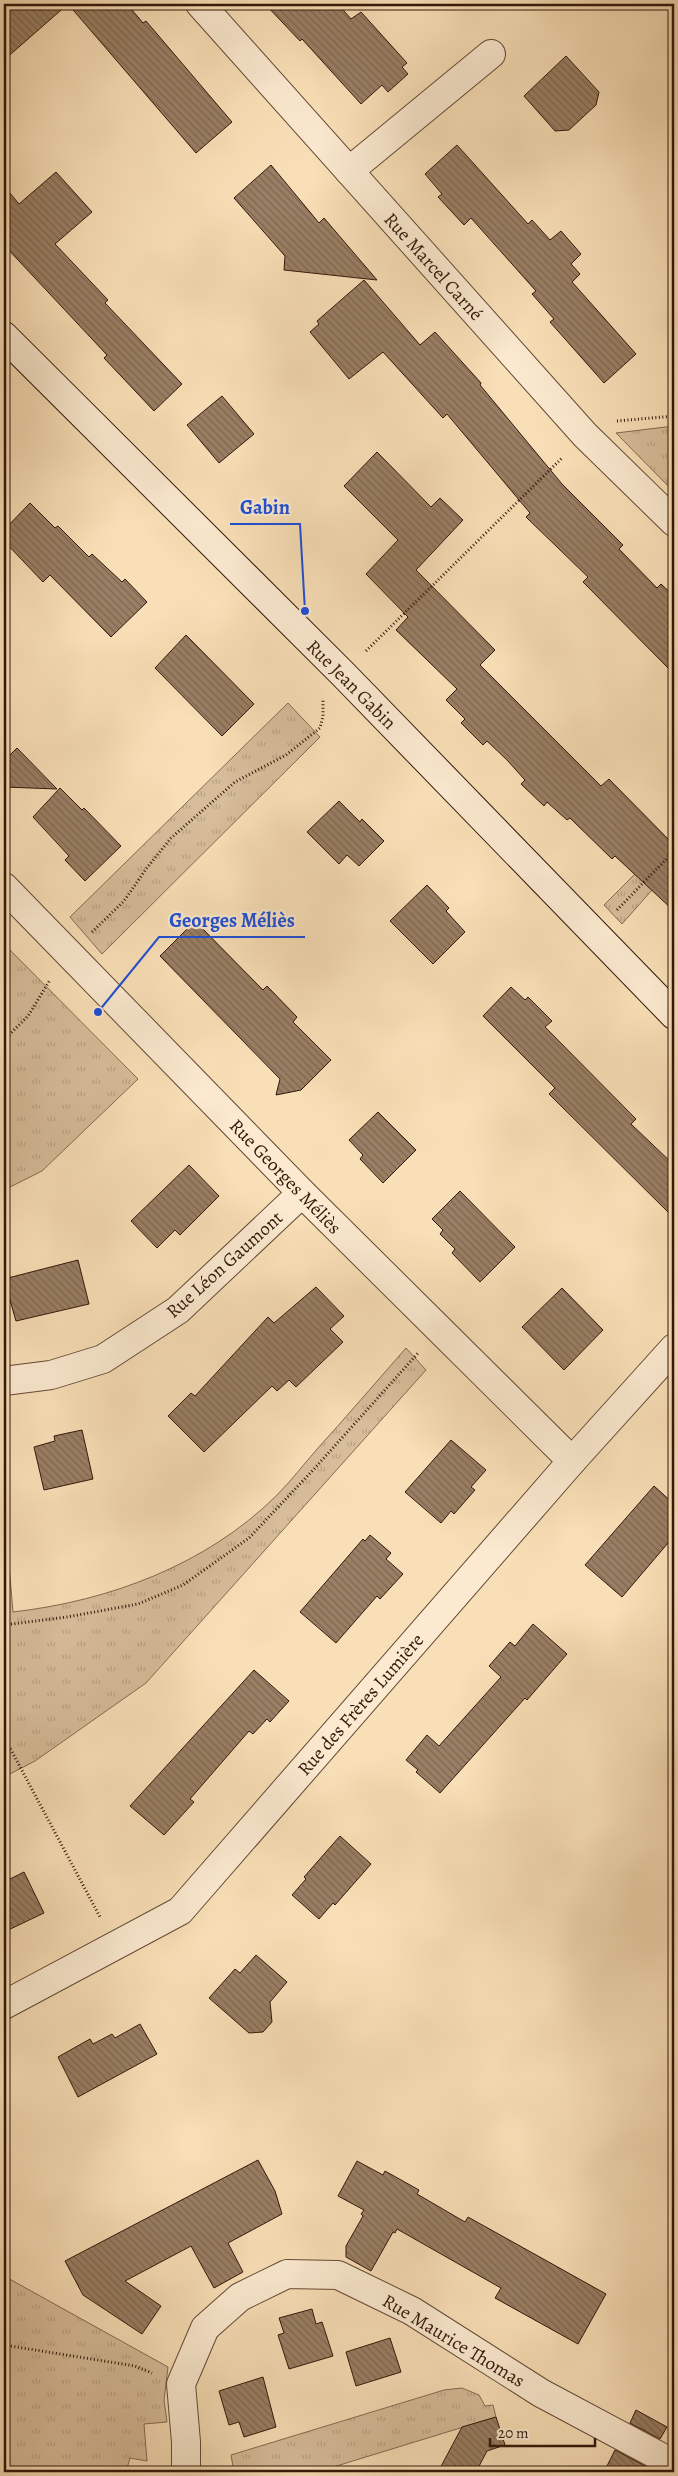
<svg xmlns="http://www.w3.org/2000/svg" width="678" height="2476" viewBox="0 0 678 2476" font-family="Alegreya,serif">
<style>
.grass{fill:url(#grass-tufts);stroke:#846a52}
.building{fill:url(#building-back-hatch);stroke:#32170a}
.lines{fill:none;stroke-linecap:round;stroke-linejoin:round}
.street-casing{stroke:#644935;stroke-width:30}
.secondary-casing{stroke:#32170a;stroke-width:30}
.path{stroke:#32170a;stroke-width:3;stroke-dasharray:1 2.5;stroke-linecap:butt}
.street{stroke:#fbead0;stroke-width:28}
.secondary{stroke:#fbead0;stroke-width:28}
.labels{text-anchor:middle;stroke-width:4.5;stroke-linejoin:round;paint-order:stroke}
.street-label{font-size:19px;fill:#32170a;stroke:#fbead0}
.leader{fill:none;stroke:#1d4ed8;stroke-width:2}
.callout-dot{fill:#1d4ed8;stroke:#fbead0;stroke-width:2}
.callout-label{font-size:20px;text-anchor:middle;font-weight:bold;fill:#1d4ed8;stroke:#fbead0;stroke-width:4.5;stroke-linejoin:round;paint-order:stroke}
</style>
<defs>
<pattern id="grass-tufts" width="24" height="20" patternUnits="userSpaceOnUse" patternTransform="scale(1.25)"><rect width="24" height="20" fill="#d7bd9a"/><path d="M3 7l-1-3M5 7V3M7 7l1-3M15 17l-1-3M17 17v-4M19 17l1-3" fill="none" stroke="#b9a283"/></pattern>
<pattern id="building-back-hatch" width="6" height="6" patternUnits="userSpaceOnUse" patternTransform="scale(1.25)"><rect width="6" height="6" fill="#997f64"/><path d="M-1 5l2 2M0 0l6 6M5-1l2 2" fill="none" stroke="#7d6751"/></pattern>
</defs>
<rect width="100%" height="100%" fill="#f9dfb7"/>
<filter id="stains"><feTurbulence type="fractalNoise" baseFrequency=".004" numOctaves="4"/><feColorMatrix values="0 0 0 0 .2 0 0 0 0 .09 0 0 0 0 .02 0 0 0 .5 -.17"/></filter>
<radialGradient id="worn" r=".72"><stop offset=".6" stop-color="#630" stop-opacity="0"/><stop offset="1" stop-color="#630" stop-opacity=".3"/></radialGradient>
<g class="grass">
<path d="M674,426V492L616,433Z"/>
<path d="M288,703L320,737L102,954L70,917Z"/>
<path d="M674,835V865L622,924L604,905Z"/>
<path d="M4,944L138,1079L42,1171L4,1190Z"/>
<path d="M406,1348L426,1370L146,1683L35,1761L4,1777V1507L13,1612C109,1601 206,1565 276,1496C291,1481 304,1464 318,1448C348,1415 377,1381 406,1348Z"/>
<path d="M4,2276L168,2367L164,2400L167,2422L144,2424L147,2461L130,2458L126,2472H4Z"/>
<path d="M462,2388L479,2395L485,2406L493,2405L496,2417L317,2472H234L231,2455L444,2390Z"/>
</g>
<g class="building">
<path d="M4,4H127L143,23L146,21L232,122L196,153L68,4L4,60Z"/>
<path d="M265,4H338L351,19L361,12L407,63L402,67L408,74L388,92L382,85L361,104L302,39L300,41Z"/>
<path d="M566,56L599,92L596,105L569,130L555,131L524,96Z"/>
<path d="M457,145L528,224L532,220L550,240L561,231L581,254L571,264L580,274L572,282L636,354L604,383L550,322L554,319L532,294L536,291L471,218L464,225L438,197L442,194L425,174Z"/>
<path d="M271,165L319,223L324,218L377,280L284,270L285,256L234,198Z"/>
<path d="M56,172L92,212L55,244L108,300L105,303L182,384L154,411L104,358L107,355L4,245V186L19,204Z"/>
<path d="M364,280L420,345L435,332L481,383L480,385L562,484L623,545L619,549L657,588L661,584L674,596V674L583,582L588,577L526,517L530,513L447,414L443,418L383,352L349,379L310,332L319,324L317,321Z"/>
<path d="M222,396L254,434L219,463L187,425Z"/>
<path d="M377,452L431,507L440,498L463,520L416,570L495,650L480,665L601,786L609,779L674,845V911L615,856L612,859L570,818L567,820L547,802L544,806L521,784L525,780L507,760L487,741L483,745L461,723L465,719L446,700L457,689L396,630L408,617L366,574L398,540L344,486Z"/>
<path d="M30,503L55,528L58,526L89,557L92,554L122,582L125,579L147,602L111,637L50,575L43,582L4,541V530Z"/>
<path d="M186,635L254,704L222,736L155,668Z"/>
<path d="M17,748L57,789L4,787V761Z"/>
<path d="M60,788L82,810L84,808L121,846L85,881L65,860L69,856L33,817Z"/>
<path d="M339,801L360,822L362,819L384,841L359,866L347,855L339,864L307,832Z"/>
<path d="M427,885L449,908L446,911L465,932L433,964L390,921Z"/>
<path d="M195,921L263,990L267,986L297,1017L293,1022L331,1060L301,1090L276,1095L280,1079L160,956Z"/>
<path d="M511,987L525,1000L528,997L552,1021L545,1027L636,1119L631,1124L674,1165V1218L549,1094L555,1088L483,1016Z"/>
<path d="M378,1112L416,1150L383,1183L360,1159L363,1155L349,1140Z"/>
<path d="M189,1165L219,1196L180,1235L175,1230L157,1248L131,1221Z"/>
<path d="M460,1191L515,1247L480,1282L452,1253L455,1249L440,1234L443,1230L432,1219Z"/>
<path d="M78,1260L89,1304L16,1321L4,1279Z"/>
<path d="M316,1287L344,1316L330,1329L343,1342L296,1387L289,1380L277,1391L272,1386L204,1452L168,1416L191,1393L195,1396L268,1317L274,1323Z"/>
<path d="M562,1288L603,1330L564,1370L522,1327Z"/>
<path d="M82,1430L93,1479L44,1490L34,1447L55,1441L54,1436Z"/>
<path d="M451,1440L486,1470L471,1487L475,1490L454,1514L451,1511L441,1523L405,1492Z"/>
<path d="M654,1486L674,1504V1536L622,1597L585,1565Z"/>
<path d="M370,1535L391,1553L386,1559L403,1574L380,1599L377,1596L336,1643L300,1612L363,1539L365,1541Z"/>
<path d="M533,1624L567,1654L527,1700L525,1698L440,1793L416,1772L418,1770L406,1760L427,1735L439,1746L501,1677L489,1666L510,1642L515,1646Z"/>
<path d="M254,1670L289,1701L270,1722L267,1719L253,1734L249,1731L190,1799L194,1802L164,1835L130,1806Z"/>
<path d="M340,1836L371,1864L335,1905L333,1903L319,1919L292,1895L306,1879L304,1877Z"/>
<path d="M24,1872L44,1913L4,1932V1882Z"/>
<path d="M256,1955L287,1982L270,2002L272,2022L263,2032L249,2033L209,1998L235,1969L240,1973Z"/>
<path d="M140,2024L157,2054L78,2097L58,2057L90,2039L93,2044L112,2034L115,2038Z"/>
<path d="M258,2160L275,2191L282,2214L228,2243L243,2272L214,2288L191,2246L125,2281L161,2306L142,2334L83,2295L65,2261Z"/>
<path d="M357,2161L383,2175L385,2171L419,2190L417,2194L465,2222L468,2217L606,2294L578,2344L495,2298L501,2288L397,2229L395,2233L393,2232L371,2271L346,2257V2246L363,2216L361,2214L364,2210L338,2196Z"/>
<path d="M312,2309L316,2324L322,2322L333,2356L289,2369L278,2335L284,2333L279,2318Z"/>
<path d="M390,2338L401,2372L356,2386L346,2352Z"/>
<path d="M263,2377L276,2427L244,2437L239,2422L229,2425L219,2391Z"/>
<path d="M636,2410L667,2427L660,2439L630,2423Z"/>
<path d="M496,2417L505,2445L487,2451L476,2472H438L462,2427Z"/>
<path d="M615,2450L645,2466L641,2472H604Z"/>
</g>
<g class="lines">
<g class="street-casing">
<g id="street">
<path d="M200,4L585,435L674,522"/>
<path d="M349,171L491,54"/>
<path d="M4,887L302,1193L572,1461"/>
<path d="M4,1381L51,1375L103,1359L178,1310L302,1193"/>
<path d="M4,2005L180,1911L572,1461L674,1348"/>
<path d="M186,2472V2442L181,2384L205,2328L240,2297L287,2274L338,2275L412,2311L541,2393L674,2464"/>
</g>
</g>
<g class="secondary-casing">
<path id="secondary" d="M4,336L343,674L674,1015"/>
</g>
<g class="path">
<path d="M617,421L674,416"/>
<path d="M366,651L563,457"/>
<path d="M617,910L674,851"/>
<path d="M92,932L124,901L146,869L171,838L235,782L286,755L320,728L323,716V699"/>
<path d="M4,1040L28,1016L50,980"/>
<path d="M4,1625L67,1617L138,1604L183,1585L249,1538L314,1469L419,1352"/>
<path d="M4,1735L10,1748"/>
<path d="M4,1748H10L100,1917"/>
<path d="M4,2345L135,2366L152,2373"/>
</g>
<use href="#street" class="street"/>
<use href="#secondary" class="secondary"/>
</g>
<g class="labels">
<g class="street-label">
<text transform="translate(434 266) rotate(48)" y="7">Rue Marcel Carné</text>
<text transform="translate(352 684) rotate(45)" y="7">Rue Jean Gabin</text>
<text transform="translate(286 1176) rotate(46)" y="7">Rue Georges Méliès</text>
<text transform="translate(224 1264) rotate(-42)" y="7">Rue Léon Gaumont</text>
<text transform="translate(360 1704) rotate(-49)" y="7">Rue des Frères Lumière</text>
<text transform="translate(454 2340) rotate(31)" y="7">Rue Maurice Thomas</text>
</g>
</g>
<path class="leader" d="M305 611L300 524H230M98 1012L159 937H305"/>
<g class="callout-dot">
<circle cx="305" cy="611" r="5"/>
<circle cx="98" cy="1012" r="5"/>
</g>
<g class="callout-label">
<text x="265" y="514">Gabin</text>
<text x="232" y="927">Georges Méliès</text>
</g>
<rect width="678" height="2476" fill="none" stroke="#f9dfb7" stroke-width="20"/>
<rect x="5" y="5" width="668" height="2466" fill="none" stroke="#32170a" stroke-width="2.5"/>
<rect x="10" y="10" width="658" height="2456" fill="none" stroke="#32170a"/>
<path d="M490 2438v8h105v-8" fill="none" stroke="#32170a" stroke-width="2.5"/>
<text x="498" y="2438" font-size="15" fill="#32170a" stroke="#fbead0" stroke-width="4" paint-order="stroke">20 m</text>
<rect width="100%" height="100%" filter="url(#stains)"/>
<rect width="100%" height="100%" fill="url(#worn)"/>
</svg>
